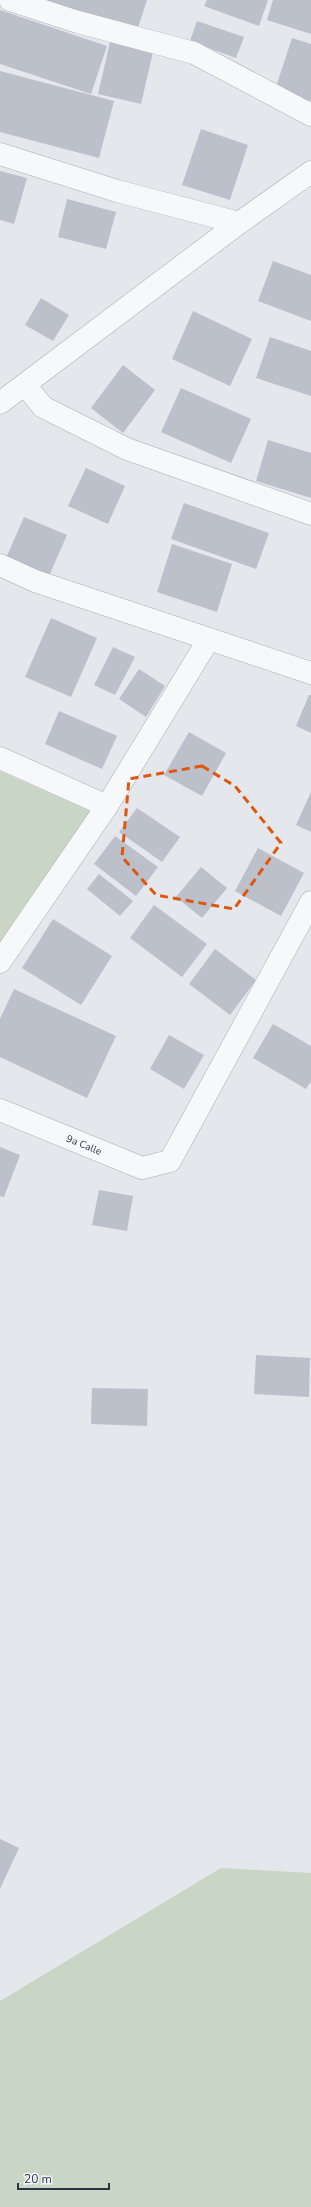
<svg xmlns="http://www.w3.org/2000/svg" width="311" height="2207" viewBox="0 0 311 2207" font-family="'Nunito Sans',sans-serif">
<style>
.green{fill:#c9d6c5}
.building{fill:#bbc0ca}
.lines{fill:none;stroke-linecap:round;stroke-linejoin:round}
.minor-casing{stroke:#a9aeb7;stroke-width:23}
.minor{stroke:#f7f8fa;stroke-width:22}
.marked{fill:none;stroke:#df570f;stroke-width:3;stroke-dasharray:8 5;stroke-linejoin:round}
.labels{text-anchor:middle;stroke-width:3;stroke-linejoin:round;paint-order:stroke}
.street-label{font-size:10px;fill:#2b3445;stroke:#f4f6f9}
</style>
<rect width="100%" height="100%" fill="#e4e7ec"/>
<g class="green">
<path d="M0,771L92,812L0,951Z"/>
<path d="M221,1868L311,1873V2207H0V2001Z"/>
</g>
<g class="building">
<path d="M32,0H147L137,31Z"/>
<path d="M207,0H268L259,26L204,6Z"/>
<path d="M273,0H311V34L267,20Z"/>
<path d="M0,10L107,46L91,94L0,64Z"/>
<path d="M197,21L244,37L236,58L190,41Z"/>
<path d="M292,38L311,44V101L275,90Z"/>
<path d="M110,42L153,52L141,104L98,94Z"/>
<path d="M0,71L114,101L99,158L0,132Z"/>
<path d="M201,129L248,145L230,200L182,185Z"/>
<path d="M0,171L27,178L14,224L0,220Z"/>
<path d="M67,199L116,212L106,249L58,237Z"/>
<path d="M273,261L311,275V321L258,301Z"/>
<path d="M41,298L69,315L53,341L25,325Z"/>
<path d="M193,311L252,339L230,386L172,359Z"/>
<path d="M270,337L311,351V396L256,378Z"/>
<path d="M123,365L155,390L123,433L91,408Z"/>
<path d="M181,388L251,419L231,463L161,432Z"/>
<path d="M268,440L311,453V498L256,481Z"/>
<path d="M86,468L125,486L108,524L68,506Z"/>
<path d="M184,503L269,533L256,569L171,539Z"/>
<path d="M24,517L67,535L49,576L6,558Z"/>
<path d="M172,544L232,564L217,612L157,592Z"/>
<path d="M51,618L97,638L71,697L25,677Z"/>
<path d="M113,647L135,657L115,695L94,685Z"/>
<path d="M139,669L165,686L146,717L119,699Z"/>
<path d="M309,695H311V733L296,726Z"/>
<path d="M59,711L117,736L102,769L45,744Z"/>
<path d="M189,732L226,753L202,796L164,775Z"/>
<path d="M311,792V832L296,825Z"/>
<path d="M137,808L180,837L162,862L119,832Z"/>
<path d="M115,836L158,867L136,896L94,864Z"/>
<path d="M258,848L304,873L281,916L235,891Z"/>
<path d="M201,867L227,888L202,918L176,897Z"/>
<path d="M99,874L133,901L120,916L87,889Z"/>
<path d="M154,905L207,944L182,977L130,938Z"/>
<path d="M53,919L112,956L81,1005L22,968Z"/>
<path d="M215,949L256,980L230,1015L189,984Z"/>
<path d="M14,989L116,1036L87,1098L0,1057V1019Z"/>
<path d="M273,1024L311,1046V1081L306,1089L253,1058Z"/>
<path d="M169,1035L204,1055L184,1089L150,1069Z"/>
<path d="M0,1147L20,1155L4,1197L0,1196Z"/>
<path d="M99,1190L133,1196L127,1231L92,1225Z"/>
<path d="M256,1355L310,1358L309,1397L254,1394Z"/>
<path d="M92,1388L148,1389L147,1426L91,1424Z"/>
<path d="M0,1839L19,1848L0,1889Z"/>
</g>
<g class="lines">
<g class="minor-casing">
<g id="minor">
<path d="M10,0L78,22L194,53L311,115"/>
<path d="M0,154L117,191L239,223"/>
<path d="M25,385L43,407L127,449L311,514"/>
<path d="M0,403L239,223L311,172"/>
<path d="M0,565L35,581L311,673"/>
<path d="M0,758L107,806"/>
<path d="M0,962L107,806L209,639"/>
<path id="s1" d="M0,1110L142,1168L170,1161L311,902"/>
</g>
</g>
<use href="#minor" class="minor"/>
</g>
<path class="marked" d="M202,766L235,786L281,843L234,909L156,895L122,857L129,779Z"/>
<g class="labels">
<g class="street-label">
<text dy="4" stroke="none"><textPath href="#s1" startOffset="91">9a Calle</textPath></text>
</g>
</g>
<path d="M18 2183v6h91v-6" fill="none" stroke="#2b3445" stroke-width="2"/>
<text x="24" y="2183" font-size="12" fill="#2b3445" stroke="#f4f6f9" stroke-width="3" paint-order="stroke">20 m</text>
</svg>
